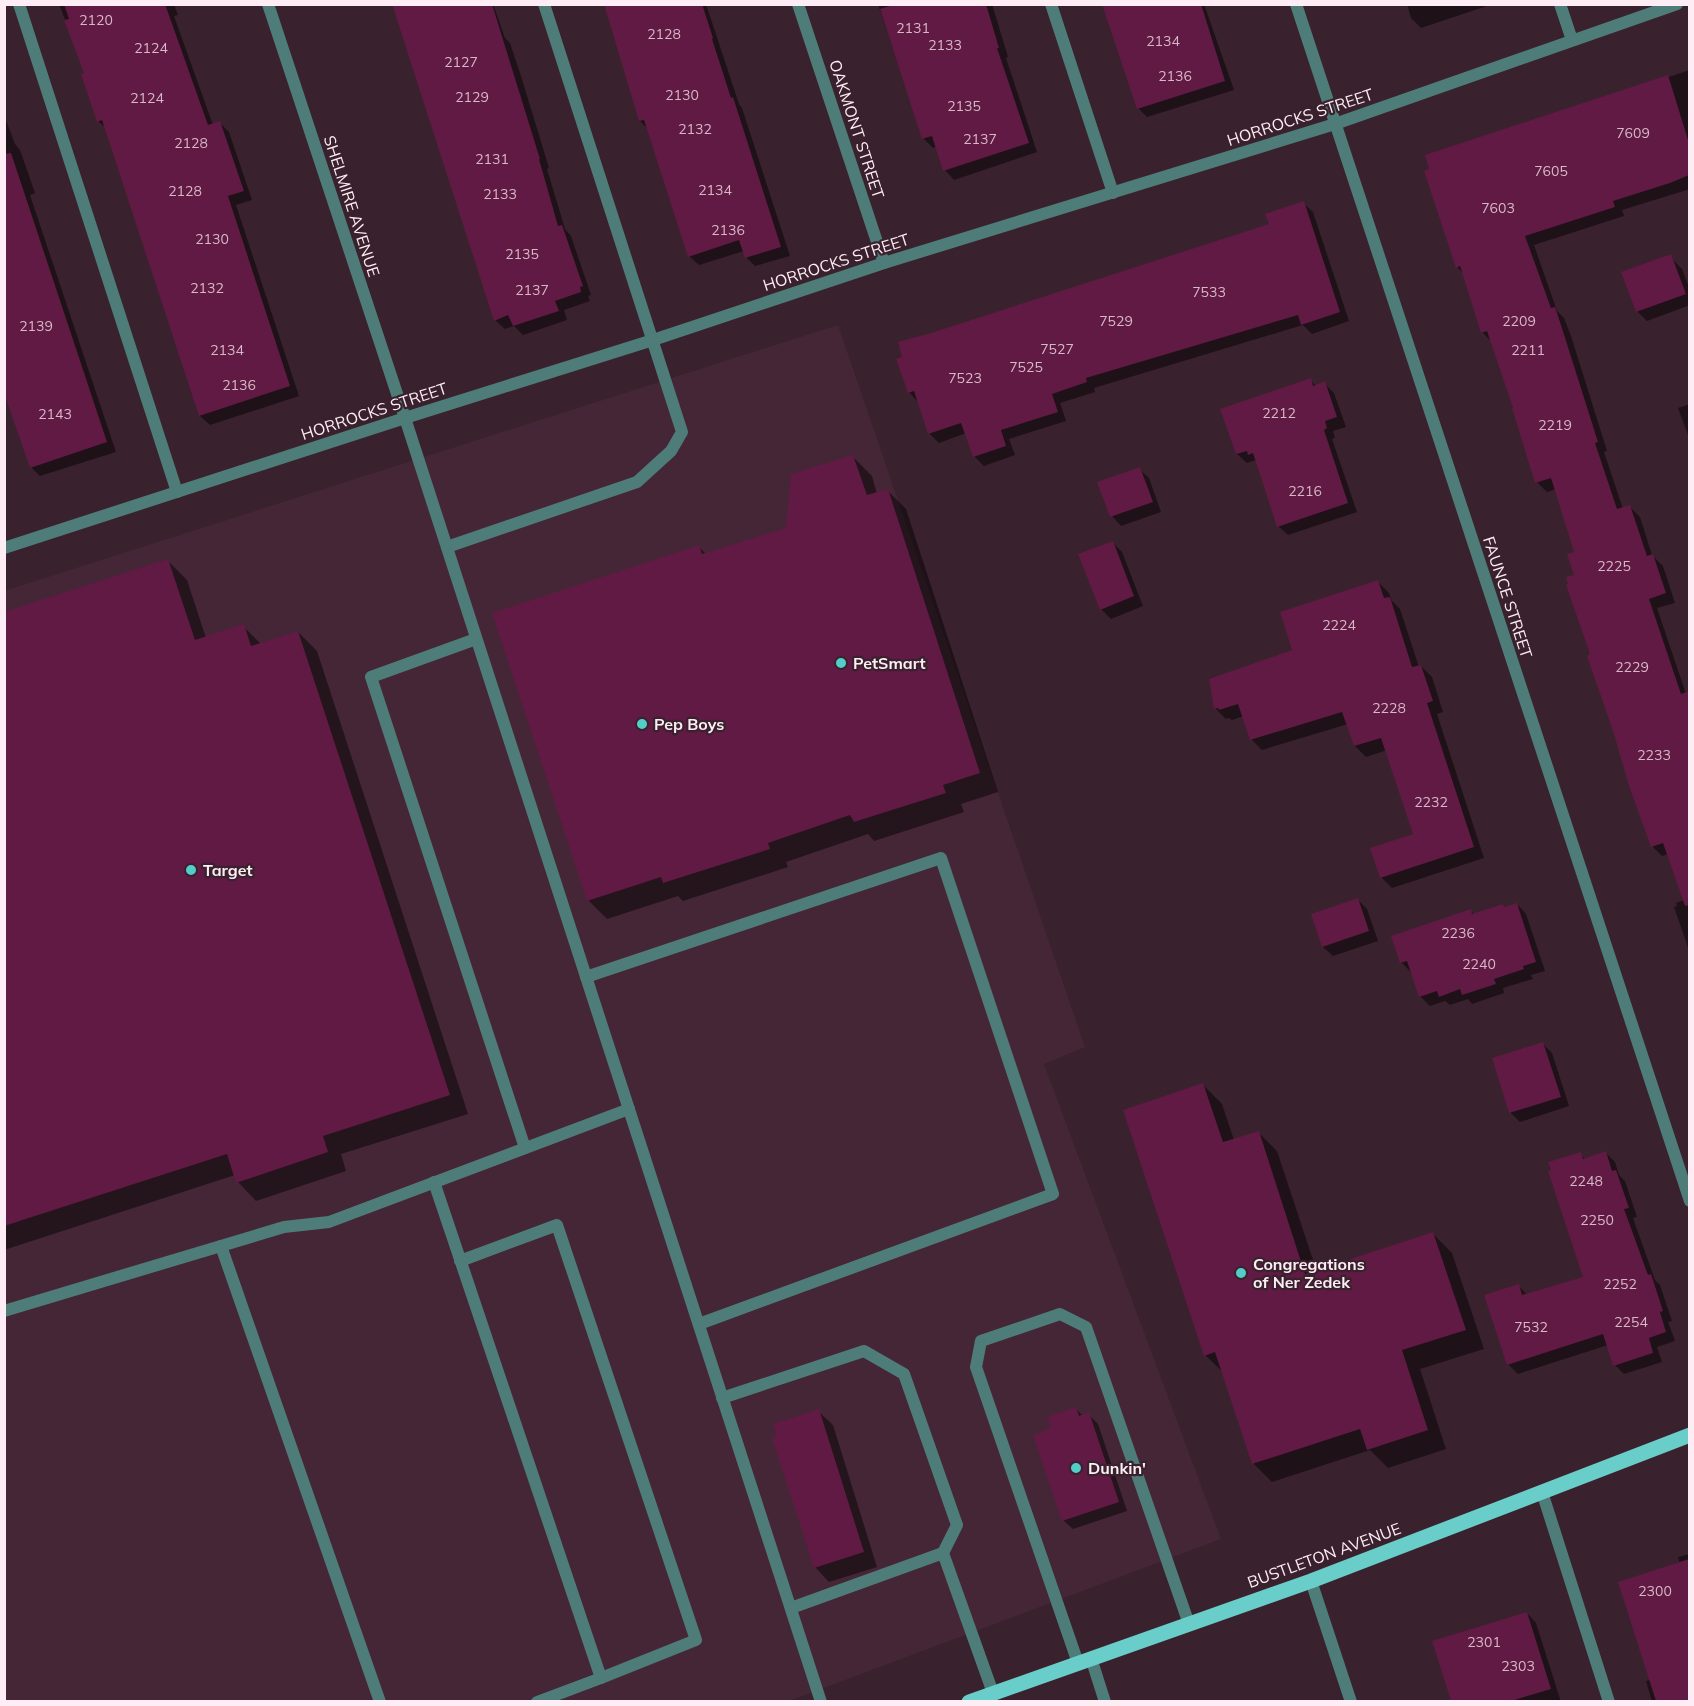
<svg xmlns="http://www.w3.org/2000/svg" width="1694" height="1706" viewBox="0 0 1694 1706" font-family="Mulish,sans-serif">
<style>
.built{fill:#452636}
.shadow{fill:#0007}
.building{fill:#611a43}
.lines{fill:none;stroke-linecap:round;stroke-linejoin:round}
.lane{stroke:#4e7c79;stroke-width:12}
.street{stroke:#4e7c79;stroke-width:12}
.primary{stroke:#69cec9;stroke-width:15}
.poi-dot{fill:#54cdc8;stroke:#39212d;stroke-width:2}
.labels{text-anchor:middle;stroke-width:4.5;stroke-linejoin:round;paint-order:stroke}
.number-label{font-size:14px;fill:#d7b8c8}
.street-label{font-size:16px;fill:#feedf4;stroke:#39212d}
.poi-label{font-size:16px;font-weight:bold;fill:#feedf4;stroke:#39212d;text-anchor:start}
</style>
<rect width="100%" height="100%" fill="#39212d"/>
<path class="built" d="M838,325L1085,1047L1044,1064L1221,1539L789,1701H5L4,591Z"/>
<g class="shadow">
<path d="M59,4H174L178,15L174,16L213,125L220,123L229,132L252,200L236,205L299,396L210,425L200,416L106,128L98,121L86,74Z"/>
<path d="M393,4H493L505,38L510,43L521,76L549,168L547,169L565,229L571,236L591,295L588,296L590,301L564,310L567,320L523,335L514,326L505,329L495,320Z"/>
<path d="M607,4H706L739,104L742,108L790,256L755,266L746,257L744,251L699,265L689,256L648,129L640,121Z"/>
<path d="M878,4H992L1008,57L1006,58L1037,152L954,180L945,170L937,146L933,148L923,138Z"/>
<path d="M1103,4H1204L1234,90L1147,117L1138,108Z"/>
<path d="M1407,4H1493L1421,28L1411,18Z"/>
<path d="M1690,70V189L1622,210L1624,216L1534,245L1557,311L1564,318L1571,336L1607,451L1604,452L1623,509L1630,507L1640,517L1652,555L1663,566L1675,603L1657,608L1686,694L1690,696V953L1674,907L1677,906L1676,903L1684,900L1668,854L1662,856L1652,846L1592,655L1575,576L1576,553L1556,489L1547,492L1537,482L1492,342L1482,332L1464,274L1457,267L1427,156Z"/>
<path d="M4,115L15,144L20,150L35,193L30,195L116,452L40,476L31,467L4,382Z"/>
<path d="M1303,203L1313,212L1349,321L1312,334L1303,325L1094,388L1095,392L1060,403L1066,421L1009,439L1015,455L984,466L974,456L966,433L939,443L929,433L918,402L909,392L1271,225Z"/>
<path d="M1672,259L1682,269L1690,290V305L1647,321L1637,311Z"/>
<path d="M1310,380L1316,386L1324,383L1334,393L1346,427L1333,431L1335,438L1332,439L1357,512L1288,535L1278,526L1256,460L1247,463L1237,454L1222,410Z"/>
<path d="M1690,404V440L1678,408Z"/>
<path d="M853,457L872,476L877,494L887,490L906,509L998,792L961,804L964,812L874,841L868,834L786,862L788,867L683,901L678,896L607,919L588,900L699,547L706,554L787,529Z"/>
<path d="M1139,469L1149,478L1161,512L1121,526L1112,516L1099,483Z"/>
<path d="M1112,542L1122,552L1143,606L1111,619L1101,609Z"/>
<path d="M168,561L187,580L206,638L243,626L261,644L298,632L317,651L468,1114L341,1154L346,1171L256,1201L238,1182L235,1175L4,1250V614Z"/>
<path d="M1378,582L1389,593L1392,601L1400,609L1419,667L1421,666L1432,677L1443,712L1437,714L1484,858L1392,888L1381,877L1415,835L1387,750L1366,757L1355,746L1348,724L1262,750L1251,739L1244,716L1232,720L1229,718L1226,719L1215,708L1294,651Z"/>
<path d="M1358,900L1367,909L1378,941L1333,956L1323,947L1313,915Z"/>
<path d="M1517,904L1526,914L1545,971L1531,975L1533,979L1503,988L1504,993L1472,1004L1468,999L1450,1005L1445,1001L1430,1006L1420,996L1411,972L1401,962L1470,911L1475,915Z"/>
<path d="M1542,1043L1552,1053L1569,1106L1520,1122L1511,1113L1494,1059Z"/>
<path d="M1203,1085L1222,1104L1234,1140L1258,1132L1277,1151L1317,1272L1433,1234L1452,1253L1484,1349L1420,1369L1446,1449L1388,1468L1370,1450L1272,1482L1253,1463L1224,1373L1205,1355Z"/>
<path d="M1606,1153L1615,1162L1619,1175L1625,1181L1637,1217L1633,1218L1655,1280L1660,1285L1672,1321L1668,1322L1675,1341L1657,1347L1662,1362L1624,1374L1615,1365L1608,1345L1518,1374L1508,1364L1519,1286L1527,1295L1585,1278L1580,1154L1585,1159Z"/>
<path d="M1076,1409L1083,1416L1088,1414L1098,1424L1127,1511L1073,1529L1063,1520L1053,1429Z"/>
<path d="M818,1411L833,1425L877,1567L829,1582L815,1567L779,1438Z"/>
<path d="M1690,1554V1702H1652L1646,1681L1651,1680L1680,1564L1678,1557Z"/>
<path d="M1527,1613L1536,1623L1561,1702H1453L1433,1642Z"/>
</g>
<g class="building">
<path d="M64,4H165L208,125L220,121L244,191L228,196L290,386L199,416L102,120L97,122L81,74L84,73L64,20L69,19Z"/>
<path d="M392,4H492L540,159H539L558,226L562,225L583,286L580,287L581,292L555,301L559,311L513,326L508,315L494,321Z"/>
<path d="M604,4H702L713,38L712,39L731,98L733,97L781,247L745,258L739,240L688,257L644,120L639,121Z"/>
<path d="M896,4H986L999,48H997L1029,143L943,171L932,136L922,139L880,9Z"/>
<path d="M1102,4H1201L1225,81L1137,109Z"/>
<path d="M1668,75L1689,143V175L1670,183L1613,201L1615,207L1525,236L1551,308L1555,307L1561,325L1598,442L1595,443L1617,509L1630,505L1647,556L1653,554L1666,593L1649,599L1681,694L1689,691V905L1685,906L1663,843L1651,847L1628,783L1614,734L1587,656L1590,654L1566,585L1568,584L1566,577L1574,575L1567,554L1574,552L1551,478L1535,483L1512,408H1513L1487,331L1481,333L1460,266L1456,268L1424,171L1429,169L1425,155Z"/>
<path d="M11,153L107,442L30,468L4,393V154Z"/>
<path d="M1304,201L1340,312L1301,325L1298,315L1086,378L1087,382L1052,394L1058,412L1001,430L1006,446L973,457L961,423L928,434L914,391L908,393L896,359L902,357L898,342L931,333L1269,224L1265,214Z"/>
<path d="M1671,254L1686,294L1636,312L1621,272Z"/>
<path d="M1311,378L1313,386L1325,381L1337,417L1325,421L1327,428L1324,430L1348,503L1277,527L1253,453L1248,455L1247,451L1236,454L1220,409Z"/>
<path d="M853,455L867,495L888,489L980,773L943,785L946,793L854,822L850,815L768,843L770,849L663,883L661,877L587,901L492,613L699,545L702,554L786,528L791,474Z"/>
<path d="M1140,467L1153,502L1110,517L1097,482Z"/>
<path d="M1113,541L1134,596L1100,610L1078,554Z"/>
<path d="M168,559L195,640L244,624L251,646L298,631L450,1095L323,1136L328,1152L236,1183L227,1154L4,1226V612Z"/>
<path d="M1378,580L1384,598L1390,597L1412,667L1421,665L1433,701L1427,703L1474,847L1380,878L1370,848L1413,834L1381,738L1354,746L1342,712L1250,740L1238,704L1219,710L1218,708L1214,709L1209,679L1292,650L1280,612Z"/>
<path d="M1358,898L1369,931L1322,947L1311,914Z"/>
<path d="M1517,903L1536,962L1523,966L1524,969L1494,979L1496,984L1462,995L1460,989L1439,997L1437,991L1419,997L1407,961L1400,963L1391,936L1471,909L1472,914L1503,904L1504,907Z"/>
<path d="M1543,1042L1561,1097L1509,1113L1492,1058Z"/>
<path d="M1203,1083L1223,1142L1259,1131L1305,1274L1433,1232L1466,1330L1402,1350L1428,1430L1367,1450L1360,1429L1252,1464L1215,1352L1204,1356L1123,1110Z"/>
<path d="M1606,1151L1612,1171L1616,1170L1629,1208L1624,1209L1648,1275L1651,1274L1663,1311L1660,1312L1666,1332L1649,1338L1653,1353L1613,1366L1603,1334L1507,1365L1484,1295L1519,1284L1522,1295L1583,1277L1548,1171L1551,1170L1548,1162L1581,1152L1583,1159Z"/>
<path d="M1076,1407L1079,1416L1089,1412L1119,1502L1062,1521L1033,1435L1051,1428L1047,1417Z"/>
<path d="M819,1409L864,1552L814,1568L772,1438L777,1437L773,1424Z"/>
<path d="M1689,1559V1701H1656L1618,1582Z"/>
<path d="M1527,1612L1551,1689L1511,1701H1451L1432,1641Z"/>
</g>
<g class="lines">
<g class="lane">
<path d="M19,4L177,492"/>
<path d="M1051,4L1113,193"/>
<path d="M1560,4L1572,40"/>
<path d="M405,418L821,1702"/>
<path d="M447,547L637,482L671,451L682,432L544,4"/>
<path d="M476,639L371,677L525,1148"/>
<path d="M586,977L941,858L1053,1194L699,1324"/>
<path d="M434,1182L601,1678L696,1640L557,1225L460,1261"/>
<path d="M221,1246L380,1702"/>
<path d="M4,1311L284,1227L329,1222L629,1109"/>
<path d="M722,1398L864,1351L904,1374L957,1525L943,1553"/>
<path d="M1542,1492L1609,1702"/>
<path d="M791,1608L943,1553L993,1693"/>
<path d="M1091,1658L1105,1702"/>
<path d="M1078,1663L976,1367L981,1341L1060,1314L1086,1327L1189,1624"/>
<path d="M537,1702L601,1678"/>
</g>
<g class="street">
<path d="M268,4L405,418"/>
<path d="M798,4L884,263"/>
<path d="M1296,4L1690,1201"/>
<path d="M4,548L405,418L653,340L884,263L1335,124L1677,4"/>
<path d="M1311,1581L1351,1702"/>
</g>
<path class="primary" d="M969,1702L1311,1581L1690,1435"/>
</g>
<g class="poi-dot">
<circle cx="841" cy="663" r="6"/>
<circle cx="642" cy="724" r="6"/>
<circle cx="191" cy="870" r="6"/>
<circle cx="1241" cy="1273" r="6"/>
<circle cx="1076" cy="1468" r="6"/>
</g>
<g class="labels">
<g class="number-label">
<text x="96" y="25">2120</text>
<text x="913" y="33">2131</text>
<text x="664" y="39">2128</text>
<text x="1163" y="46">2134</text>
<text x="945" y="50">2133</text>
<text x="151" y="53">2124</text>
<text x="461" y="67">2127</text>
<text x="1175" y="81">2136</text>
<text x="682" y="100">2130</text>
<text x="472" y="102">2129</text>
<text x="147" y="103">2124</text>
<text x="964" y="111">2135</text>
<text x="695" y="134">2132</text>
<text x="1633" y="138">7609</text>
<text x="980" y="144">2137</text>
<text x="191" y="148">2128</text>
<text x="492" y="164">2131</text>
<text x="1551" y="176">7605</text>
<text x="715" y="195">2134</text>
<text x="185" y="196">2128</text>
<text x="500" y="199">2133</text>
<text x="1498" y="213">7603</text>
<text x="728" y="235">2136</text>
<text x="212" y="244">2130</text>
<text x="522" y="259">2135</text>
<text x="207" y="293">2132</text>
<text x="532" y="295">2137</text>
<text x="1209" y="297">7533</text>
<text x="1116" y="326">7529</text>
<text x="1519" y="326">2209</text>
<text x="36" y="331">2139</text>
<text x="1057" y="354">7527</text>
<text x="227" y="355">2134</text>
<text x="1528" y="355">2211</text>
<text x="1026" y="372">7525</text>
<text x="965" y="383">7523</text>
<text x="239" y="390">2136</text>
<text x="1279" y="418">2212</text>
<text x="55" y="419">2143</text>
<text x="1555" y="430">2219</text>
<text x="1305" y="496">2216</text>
<text x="1614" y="571">2225</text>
<text x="1339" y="630">2224</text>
<text x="1632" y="672">2229</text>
<text x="1389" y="713">2228</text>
<text x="1654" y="760">2233</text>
<text x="1431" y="807">2232</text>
<text x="1458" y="938">2236</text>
<text x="1479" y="969">2240</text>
<text x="1586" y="1186">2248</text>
<text x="1597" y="1225">2250</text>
<text x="1620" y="1289">2252</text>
<text x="1631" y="1327">2254</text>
<text x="1531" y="1332">7532</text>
<text x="1655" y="1596">2300</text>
<text x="1484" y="1647">2301</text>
<text x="1518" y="1671">2303</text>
</g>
<g class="street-label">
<text transform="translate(1300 117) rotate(-18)" y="6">HORROCKS STREET</text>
<text transform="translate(857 129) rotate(72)" y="6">OAKMONT STREET</text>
<text transform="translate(352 206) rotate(72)" y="6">SHELMIRE AVENUE</text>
<text transform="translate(836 262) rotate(-18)" y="6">HORROCKS STREET</text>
<text transform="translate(374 411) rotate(-18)" y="6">HORROCKS STREET</text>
<text transform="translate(1508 597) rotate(72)" y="6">FAUNCE STREET</text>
<text transform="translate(1324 1555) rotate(-20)" y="6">BUSTLETON AVENUE</text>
</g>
<g class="poi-label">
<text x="853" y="669">PetSmart</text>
<text x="654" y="730">Pep Boys</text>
<text x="203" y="876">Target</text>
<text x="1253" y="1270">Congregations<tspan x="1253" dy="18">of Ner Zedek</tspan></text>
<text x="1088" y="1474">Dunkin'</text>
</g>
</g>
<rect width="1694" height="1706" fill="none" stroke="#feedf4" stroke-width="12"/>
</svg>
